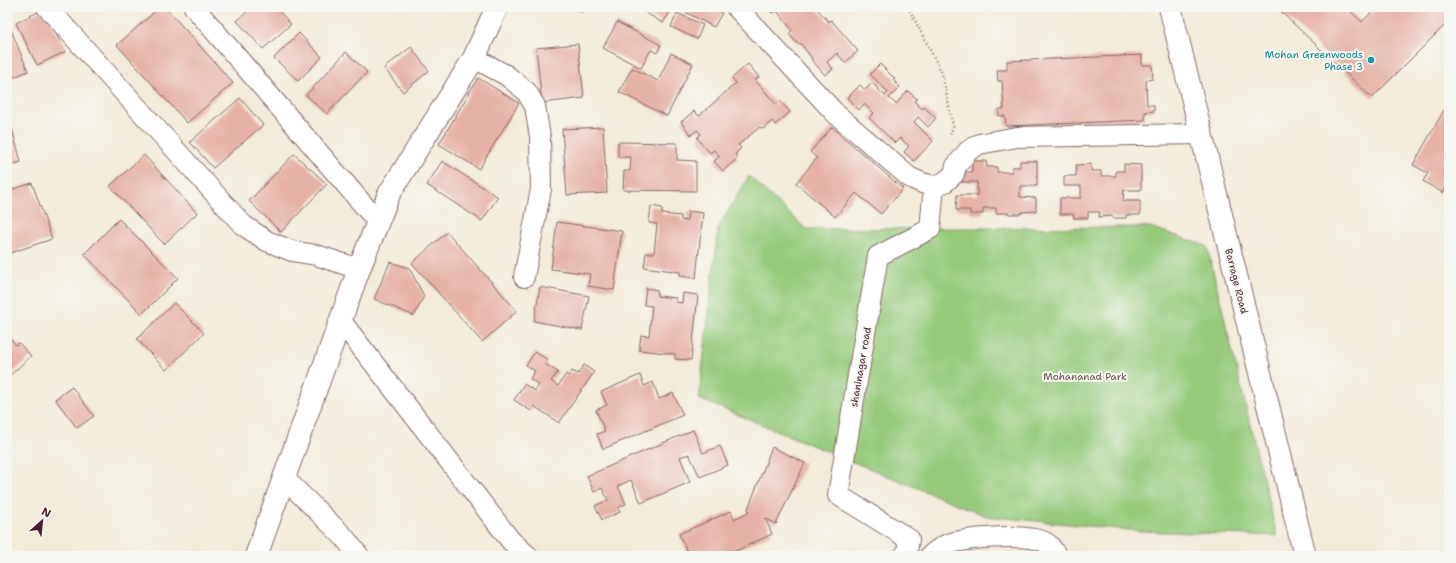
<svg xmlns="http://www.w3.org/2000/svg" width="1456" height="563" viewBox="0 0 1456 563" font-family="'Shantell Sans',sans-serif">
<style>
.green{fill:#96ca7a;stroke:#707452}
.building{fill:#e6b2a7}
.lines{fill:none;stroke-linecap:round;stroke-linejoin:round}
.minor-casing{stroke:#856668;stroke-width:22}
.tertiary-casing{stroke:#856668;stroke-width:24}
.path{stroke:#856668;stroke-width:2.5;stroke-dasharray:1 3;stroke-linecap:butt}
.minor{stroke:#fff;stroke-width:20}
.tertiary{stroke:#fff;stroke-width:22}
.culture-dot{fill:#0f9aa8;stroke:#f6f6f2;stroke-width:1.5}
.labels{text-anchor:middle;stroke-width:4;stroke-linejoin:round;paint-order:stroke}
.culture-label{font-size:10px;fill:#0d838f;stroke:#f6f6f2;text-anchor:end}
.street-label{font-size:10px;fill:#4a1f2b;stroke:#f6f6f2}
.park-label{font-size:10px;fill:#615243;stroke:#f6f6f2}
</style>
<rect width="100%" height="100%" fill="#f6f6f2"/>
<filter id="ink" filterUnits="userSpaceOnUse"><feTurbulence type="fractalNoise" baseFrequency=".025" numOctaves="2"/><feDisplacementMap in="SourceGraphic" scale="8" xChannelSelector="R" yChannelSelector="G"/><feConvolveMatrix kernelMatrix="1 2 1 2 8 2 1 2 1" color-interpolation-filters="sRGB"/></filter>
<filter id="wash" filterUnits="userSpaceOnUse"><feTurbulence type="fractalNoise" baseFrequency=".012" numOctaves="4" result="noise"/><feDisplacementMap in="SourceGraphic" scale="16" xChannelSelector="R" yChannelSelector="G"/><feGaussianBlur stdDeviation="0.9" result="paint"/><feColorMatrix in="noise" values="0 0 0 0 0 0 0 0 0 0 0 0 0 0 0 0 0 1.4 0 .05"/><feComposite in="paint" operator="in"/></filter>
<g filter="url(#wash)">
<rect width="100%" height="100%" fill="#f3ebd9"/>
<path class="green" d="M749,176L806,229L1150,227L1207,246L1277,536L1139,531L986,516L699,399L718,228Z"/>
<g id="blocks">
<g class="building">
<path d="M160,7H165L233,83L187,123L117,45Z"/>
<path d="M252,7H275L291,24L263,49L237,21Z"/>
<path d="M572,7H584L582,12Z"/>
<path d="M638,7H673L663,23L638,8Z"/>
<path d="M685,7H711L722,13L714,27L683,11Z"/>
<path d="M767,7H815L829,22L831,20L858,51L845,63L837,53L827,62L833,69L825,75L811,59L812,58L800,43L798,44L789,34L792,30L776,10L772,13Z"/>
<path d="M1276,7H1346L1362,22L1377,7H1449V21L1372,98Z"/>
<path d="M44,9L65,52L37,65L16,23Z"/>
<path d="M677,13L703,25L697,39L671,27Z"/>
<path d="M617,22L661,45L657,53L651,50L641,68L603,48Z"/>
<path d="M11,30L28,71L7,80V31Z"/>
<path d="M299,33L322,57L298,81L274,58Z"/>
<path d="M578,44L584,98L542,103L536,48Z"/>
<path d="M411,47L429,71L403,92L384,68Z"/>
<path d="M346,52L367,72L327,114L306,95Z"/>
<path d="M671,53L693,64L667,116L619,92L632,68L658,81Z"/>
<path d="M1142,55V65H1152L1153,79L1146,80L1147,105H1154V111L1145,112V120L1006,126L1005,116H999V109H1004L1002,81H998L997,70H1007V61Z"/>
<path d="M748,64L759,77L755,80L776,104L780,101L790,112L775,125L772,121L763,129L760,127L738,145L741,148L735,154L738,158L723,171L714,161L720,156L714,150L710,153L697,138L701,134L697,130L691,135L681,122L694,111L699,116L736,83L732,78Z"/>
<path d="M880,64L895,79L893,80L900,87L889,98L896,104L908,91L917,99L914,101L922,109L924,107L936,118L928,127L918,117L914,122L933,141L914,161L904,152L909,146L900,138L895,143L869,118L874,113L864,104L859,110L847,98L860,85L865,90L872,83L885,96L888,92L870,74Z"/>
<path d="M478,78L519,103L479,169L439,144Z"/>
<path d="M240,98L263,125L213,168L190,142Z"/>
<path d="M1449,101V182L1443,193L1423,181L1428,173L1413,165Z"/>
<path d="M10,121L21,162L7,166V122Z"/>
<path d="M603,127L607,193L567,195L562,129Z"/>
<path d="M832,127L903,189L881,214L856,193L835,217L796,183L817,158L810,152Z"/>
<path d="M618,142L677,143V160L696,161V191L623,190L624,171H630L631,157H618Z"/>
<path d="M294,154L327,184L281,232L249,201Z"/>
<path d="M144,155L197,213L164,244L110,186Z"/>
<path d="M442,161L498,197L482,221L427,185Z"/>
<path d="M972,161H986L987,167H997V172H1012V167H1020V161H1037V186H1020V197L1036,198V211L1022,212L1021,214H1009V213H996V208H983V214H970V210H956L957,195H977V182H960V172H972Z"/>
<path d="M1091,164V171H1101V176H1116V171H1124V164L1141,165V190H1124L1123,201H1140V215H1126V218H1113V216L1099,217L1100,212H1088V218H1074L1073,214H1060V198H1081V186H1064V176H1076V165Z"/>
<path d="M32,183L52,239L7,254V191Z"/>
<path d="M651,206L662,208V214L681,216V220L687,221L688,211L703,213L696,278L680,276V272L644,267L646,253H654L657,224L649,223Z"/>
<path d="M119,219L178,278L142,314L84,254Z"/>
<path d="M557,222L622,231L614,290L588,286L590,274L551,269Z"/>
<path d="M447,232L517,311L482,342L412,263Z"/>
<path d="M390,262L409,268L424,296L414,316L374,299Z"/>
<path d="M540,287L589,296L582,330L534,321Z"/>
<path d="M646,288L657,290V296L676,298V302L682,303L683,293L698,295L691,360L675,359V354L639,350L641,335L649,336L652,306L644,305Z"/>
<path d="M174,303L204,333L166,370L137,339Z"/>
<path d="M7,335L16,345L19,343L31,356L7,378Z"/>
<path d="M535,352L548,360L545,364L558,372L551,381L558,386L566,374L569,376L572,371L578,374L584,365L594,372L559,423L534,406L531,411L514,400L524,384L535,391L539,385L530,379L535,371L526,365Z"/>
<path d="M640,375L644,386L653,382L659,399L673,393L683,415L603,449L597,434L605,431L596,410L607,405L601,392Z"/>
<path d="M72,387L94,416L77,428L55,399Z"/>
<path d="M693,430L703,453L720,446L728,465L700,477L689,454L680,457L690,482L641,503L631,480L618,486L626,504L618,508L620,512L602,520L595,506L608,500L602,488L594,492L587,476Z"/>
<path d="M772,447L805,463L776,524L765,518L772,534L725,556H689L679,534L731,511L734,519L749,512L748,509Z"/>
<path d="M950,547L964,556H945Z"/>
<path d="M1041,551L1045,556H1035Z"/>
</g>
</g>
</g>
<g filter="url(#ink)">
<use href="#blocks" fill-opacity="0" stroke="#856668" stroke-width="1"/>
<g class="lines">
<g class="minor-casing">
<g id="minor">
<path d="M47,7L243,225L267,241L292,251L316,255L359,269"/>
<path d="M194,7L378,222"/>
<path d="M736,7L836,114L909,177L922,183L934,186L945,182L954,174L956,166L968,151L979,144L1017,137L1201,134"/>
<path d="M474,58L506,75L526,91L535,106L540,137L541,189L524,277"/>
<path d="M341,321L511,541L528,556"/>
<path d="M284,478L344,537L359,556"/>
<path d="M904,556L907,552L909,539L838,495L878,256L930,229L934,186"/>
<path d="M930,556C935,552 941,546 948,544C967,538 1031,532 1048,544C1051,547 1054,552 1057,556"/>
</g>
</g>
<g class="tertiary-casing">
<g id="tertiary">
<path d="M1170,7L1305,556"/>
<path d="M256,556L359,269L389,194L474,58L497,7"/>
</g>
</g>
<path class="path" d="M908,7L942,73L953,126L950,137"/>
<use href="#minor" class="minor"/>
<use href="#tertiary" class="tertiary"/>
</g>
</g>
<circle class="culture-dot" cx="1371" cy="60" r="4"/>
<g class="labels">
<g class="culture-label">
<text x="1363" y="58">Mohan Greenwoods<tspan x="1363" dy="12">Phase 3</tspan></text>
</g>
<g class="street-label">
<text transform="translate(1237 281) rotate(76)" y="4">Barrage Road</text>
<text transform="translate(860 367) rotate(-80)" y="4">shaninagar road</text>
</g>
<g class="park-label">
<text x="1085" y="380">Mohananad Park</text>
</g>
</g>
<rect width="1456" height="563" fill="none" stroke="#f6f6f2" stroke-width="24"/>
<g transform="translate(42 521) rotate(27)" stroke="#f6f6f2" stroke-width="3" paint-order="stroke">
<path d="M0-3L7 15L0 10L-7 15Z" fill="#4a1f2b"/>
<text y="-6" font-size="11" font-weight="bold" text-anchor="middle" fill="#4a1f2b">N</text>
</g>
</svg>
